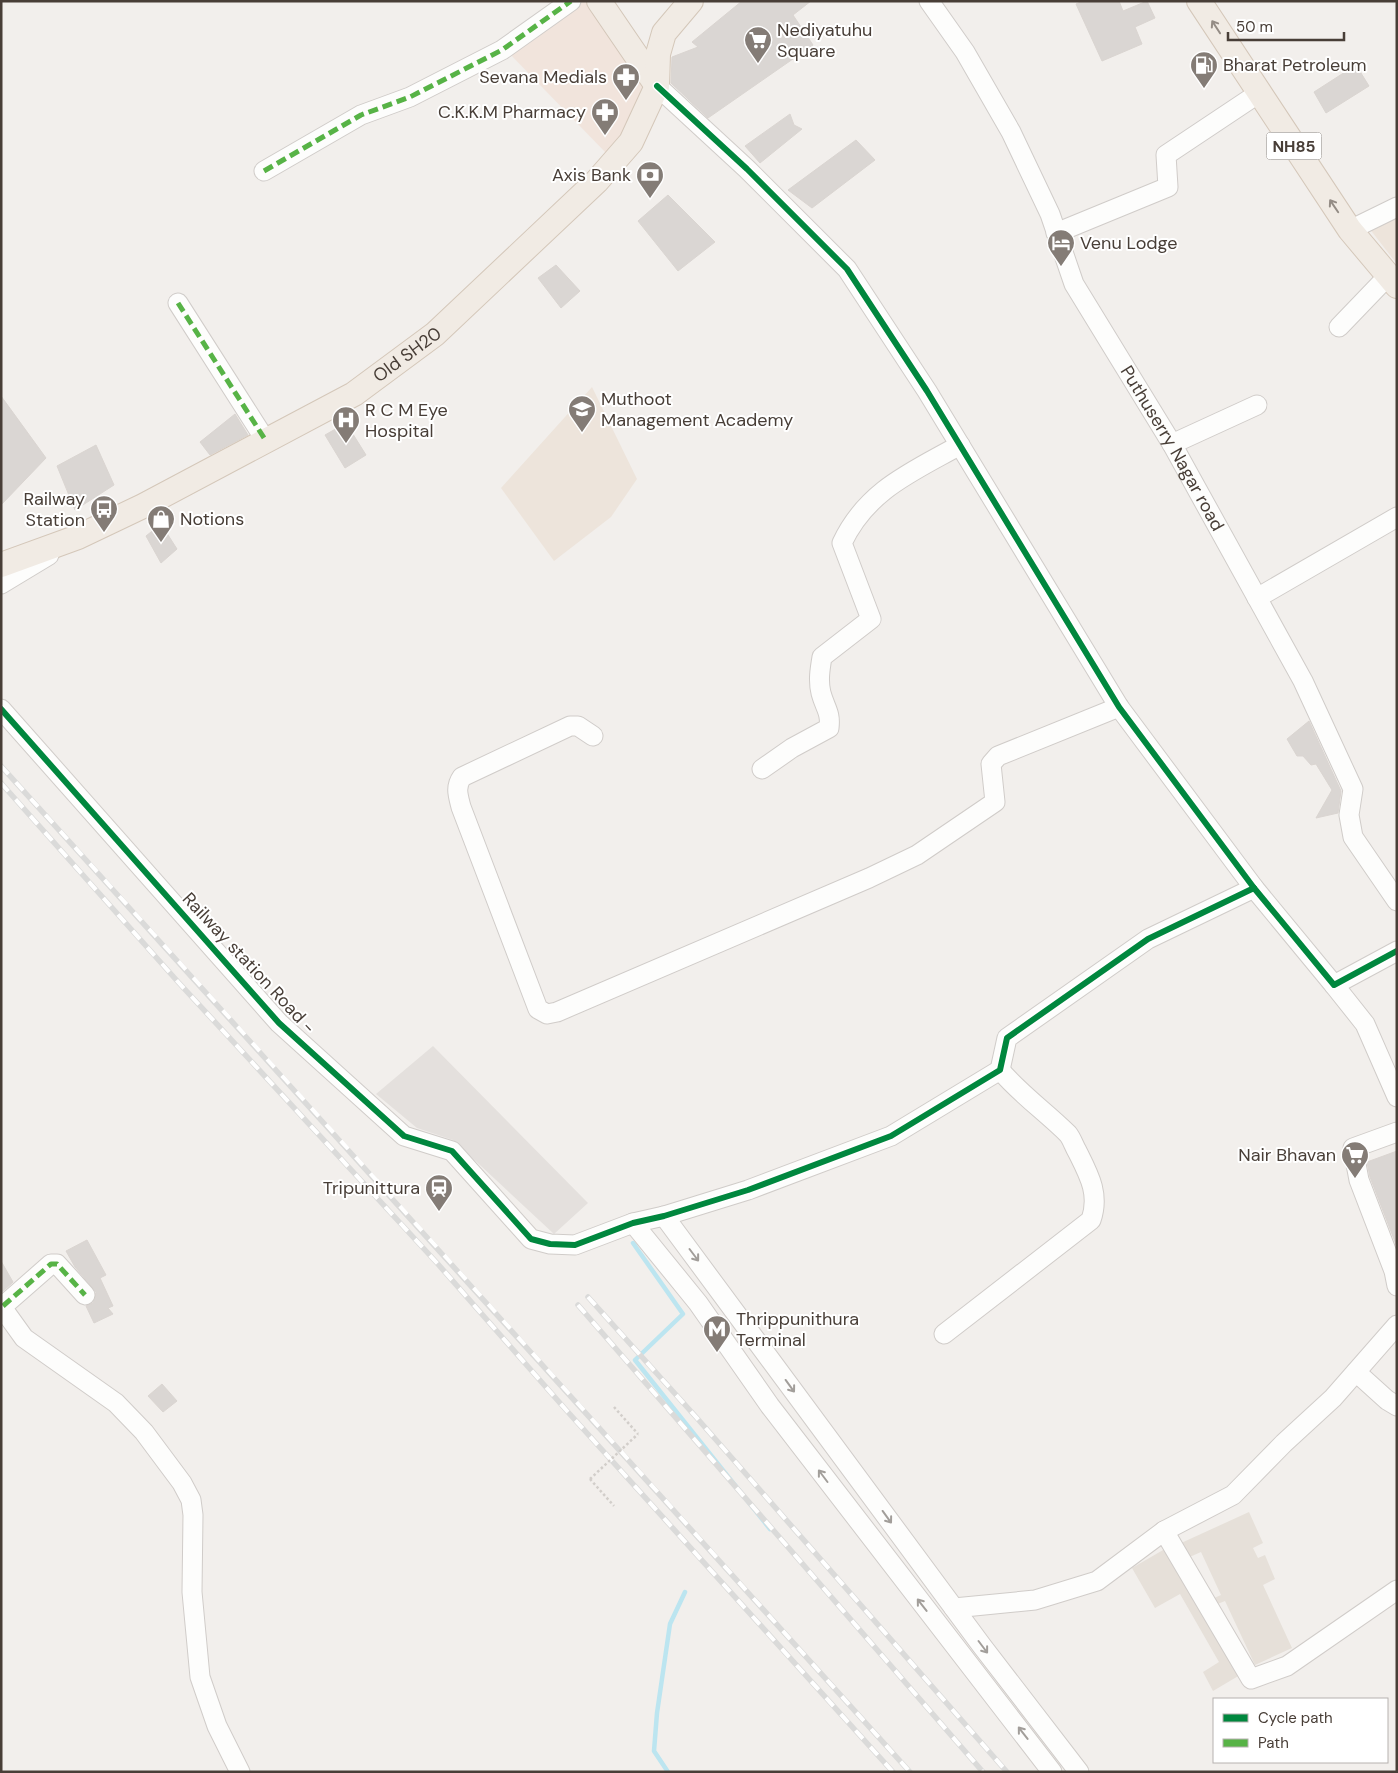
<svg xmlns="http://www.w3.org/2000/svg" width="1398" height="1773" viewBox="0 0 1398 1773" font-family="'DM Sans',sans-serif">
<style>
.residential{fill:#e6e0d9}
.commercial{fill:#f1e4dc}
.education{fill:#ede4db}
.parking{fill:#e4e0dd}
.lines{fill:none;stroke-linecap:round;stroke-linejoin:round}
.stream{stroke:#bce5f0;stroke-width:4.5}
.building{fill:#dad6d3;stroke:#dad5d1}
.minor-casing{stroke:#d0ccc9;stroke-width:21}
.major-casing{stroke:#d4c7b9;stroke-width:26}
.path{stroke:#d2ceca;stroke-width:2.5;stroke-dasharray:2.5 2.5;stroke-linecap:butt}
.minor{stroke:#fdfdfc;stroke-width:19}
.major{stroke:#f1ebe4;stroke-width:24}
.rail-casing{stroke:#dadad9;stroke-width:5.5}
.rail{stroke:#fff;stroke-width:4;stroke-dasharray:11;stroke-linecap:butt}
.path-bridge{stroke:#d2ceca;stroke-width:2.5;stroke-dasharray:2.5 2.5;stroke-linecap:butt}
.quiet{stroke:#57b346;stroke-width:5;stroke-dasharray:10 5;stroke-linecap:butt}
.cycleway-casing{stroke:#fff;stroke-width:9}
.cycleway{stroke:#00873e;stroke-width:6}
.oneway{stroke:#948c85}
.oneway2{stroke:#a29e9a}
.labels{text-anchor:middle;stroke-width:4;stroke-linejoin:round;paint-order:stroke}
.shield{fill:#fff;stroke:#7f7873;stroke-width:1}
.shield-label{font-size:16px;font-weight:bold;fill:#483e37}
.poi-label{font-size:18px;fill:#483e37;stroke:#fff;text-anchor:start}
.street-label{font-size:18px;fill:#483e37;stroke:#fff}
</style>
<rect width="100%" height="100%" fill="#f2efec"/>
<g class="residential">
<path d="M1249,1512L1263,1543L1253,1548L1258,1558L1265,1555L1275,1579L1263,1585L1292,1648L1255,1665L1225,1601L1215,1605L1212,1599L1221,1595L1201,1552L1185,1559L1179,1544Z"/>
<path d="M1170,1546L1245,1672L1213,1691L1203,1672L1219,1662L1180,1594L1155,1608L1132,1568Z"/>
</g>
<path class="commercial" d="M584,1H592L649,88L609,156L508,52Z"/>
<g class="education">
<path d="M1397,215V264L1369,228Z"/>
<path d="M592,387L637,479L611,517L554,561L501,488Z"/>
</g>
<path class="parking" d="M433,1046L588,1203L554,1234L453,1140L417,1128L376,1094Z"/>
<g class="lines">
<g class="stream">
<path d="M633,1243L683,1314L635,1360L770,1529"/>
<path d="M668,1772L654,1751L657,1713L670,1624L685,1592"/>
</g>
</g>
<g class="building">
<path d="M742,1H811L793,15L813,45L708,118L671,83L672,57L698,47L692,42Z"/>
<path d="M1083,1H1119L1123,11L1147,1L1155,18L1135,27L1142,44L1102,61L1076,4Z"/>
<path d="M1356,65L1369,86L1326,113L1314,92Z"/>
<path d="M790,114L794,125L802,129L760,163L745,146Z"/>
<path d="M856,140L875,160L812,208L788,190Z"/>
<path d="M668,195L715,242L678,271L638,221Z"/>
<path d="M556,265L580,291L561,308L538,278Z"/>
<path d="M1,396L46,458L1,505Z"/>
<path d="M235,414L248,435L210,455L200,442Z"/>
<path d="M346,423L366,455L345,468L325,435Z"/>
<path d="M96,445L114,485L75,510L57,466Z"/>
<path d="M161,524L177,549L161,563L146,536Z"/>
<path d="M1309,721L1341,791L1338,813L1316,818L1332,790L1316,764L1311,765L1303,756H1297L1287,739Z"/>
<path d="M1397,1151V1247L1370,1177L1367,1162Z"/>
<path d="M87,1240L106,1275L100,1278L113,1306L108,1308L113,1314L94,1323L86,1306L93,1303L96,1292L75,1267L66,1251Z"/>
<path d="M1,1261L13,1282L1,1293Z"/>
<path d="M162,1384L177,1401L163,1412L148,1396Z"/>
</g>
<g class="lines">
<g class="minor-casing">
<g id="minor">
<path id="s1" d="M929,1L965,52L1011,132L1050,214L1074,284L1172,444L1303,681L1353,789L1349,815L1353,837L1397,901"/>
<path d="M657,86L747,169L847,269L927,391L1119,707L1254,888L1334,985L1397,951"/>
<path d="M264,171L361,115L410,97L502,50L571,1"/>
<path d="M1350,230L1397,207"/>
<path d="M1056,233L1168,187L1166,155L1259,93"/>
<path d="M178,303L266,441"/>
<path d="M1339,327L1388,276"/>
<path d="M1172,444L1257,405"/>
<path d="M1,584L49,555"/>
<path d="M1257,598L1397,517"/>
<path d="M1,709L279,1023L404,1136L452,1151L531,1239L550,1244L575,1245L633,1223L664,1216L748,1190L891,1136L1000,1070L1007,1038L1148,939L1254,888"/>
<path d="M593,736L578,726H570L462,777C455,787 458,795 461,807L538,1009L547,1014L557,1012L869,878L917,855L995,802L991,764L998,756L1119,707"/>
<path d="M762,769L792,748L829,728C831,712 825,708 821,693C818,681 820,669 822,657L871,619L842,543C867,490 912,472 960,445"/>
<path d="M1334,985L1365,1024L1397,1097"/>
<path d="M1397,1132L1353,1148L1359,1180L1394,1271L1397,1286"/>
<path d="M664,1216L982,1646L1079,1772"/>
<path d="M633,1223L698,1303L770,1406L1052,1772"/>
<path d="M1,1306L24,1338L116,1403L144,1432L182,1483L191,1500L193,1515L192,1592L200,1677L217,1726L240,1772"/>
<path d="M3,1306L51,1264H57L85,1295"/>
<path d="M944,1334L1091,1220C1100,1194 1089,1175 1077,1151C1074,1146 1072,1139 1068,1134C1046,1112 1020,1094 1000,1070"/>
<path d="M1356,1372L1387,1400L1397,1406"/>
<path d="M1164,1531L1251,1679L1287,1666L1397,1590"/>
<path d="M954,1608L1035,1600L1097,1581L1164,1531L1233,1495L1284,1443L1333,1398L1397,1325"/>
</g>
</g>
<g class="major-casing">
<g id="major">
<path d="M599,1L657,86"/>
<path d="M1199,1L1350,230L1397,286"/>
<path id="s2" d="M1,565L78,537L143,506L354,394L435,334L597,181L631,142L657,86L658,54L664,33L691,1"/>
</g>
</g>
<g class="path">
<path d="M614,1407L638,1434"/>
<path d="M590,1479L614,1506"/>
</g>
<use href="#minor" class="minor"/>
<use href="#major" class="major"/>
<g class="rail-casing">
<g id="rail">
<path d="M1,766C305,1100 607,1436 910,1772"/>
<path d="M1,783L179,983L437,1263L567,1411L893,1772"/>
<path d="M588,1297L696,1417L1007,1772"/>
<path d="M578,1305L983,1772"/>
</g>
</g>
<use href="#rail" class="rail"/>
<path class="path-bridge" d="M590,1479L638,1434"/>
<g class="quiet">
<path d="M264,171L361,115L410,97L502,50L571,1"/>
<path d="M178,303L266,441"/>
<path d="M3,1306L51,1264H57L85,1295"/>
</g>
<g class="cycleway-casing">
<g id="cycleway">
<path d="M657,86L747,169L847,269L927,391L1119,707L1254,888L1334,985L1397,951"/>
<path d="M1,709L279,1023L404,1136L452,1151L531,1239L550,1244L575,1245L633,1223L664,1216L748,1190L891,1136L1000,1070L1007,1038L1148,939L1254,888"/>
</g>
</g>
<use href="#cycleway" class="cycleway"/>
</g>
<defs><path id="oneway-shaft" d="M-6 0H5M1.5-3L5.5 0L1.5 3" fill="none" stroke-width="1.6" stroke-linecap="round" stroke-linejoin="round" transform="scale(1.25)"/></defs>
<g class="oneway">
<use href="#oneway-shaft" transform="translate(1216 27) rotate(-123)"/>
<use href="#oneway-shaft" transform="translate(1334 206) rotate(-124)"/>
</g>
<g class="oneway2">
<use href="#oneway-shaft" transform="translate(694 1255) rotate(53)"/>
<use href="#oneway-shaft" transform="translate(790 1386) rotate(54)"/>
<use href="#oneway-shaft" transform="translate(823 1476) rotate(-127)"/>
<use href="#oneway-shaft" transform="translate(887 1517) rotate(54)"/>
<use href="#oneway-shaft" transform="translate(922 1605) rotate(-128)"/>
<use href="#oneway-shaft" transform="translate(983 1647) rotate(53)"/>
<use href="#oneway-shaft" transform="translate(1023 1733) rotate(-128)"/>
</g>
<defs>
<g id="supermarket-pin" transform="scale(1.4375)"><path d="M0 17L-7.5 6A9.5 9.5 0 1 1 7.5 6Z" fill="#847c76" stroke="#fff"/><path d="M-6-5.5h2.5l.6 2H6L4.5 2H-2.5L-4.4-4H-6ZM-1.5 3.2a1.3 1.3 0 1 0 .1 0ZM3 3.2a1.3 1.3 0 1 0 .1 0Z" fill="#fff"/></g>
<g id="fuel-pin" transform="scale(1.4375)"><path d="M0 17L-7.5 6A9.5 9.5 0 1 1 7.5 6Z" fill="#847c76" stroke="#fff"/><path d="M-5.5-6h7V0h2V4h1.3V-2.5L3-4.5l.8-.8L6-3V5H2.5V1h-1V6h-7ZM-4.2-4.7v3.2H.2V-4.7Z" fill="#fff"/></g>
<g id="pharmacy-pin" transform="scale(1.4375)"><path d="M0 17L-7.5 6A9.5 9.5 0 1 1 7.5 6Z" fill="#847c76" stroke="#fff"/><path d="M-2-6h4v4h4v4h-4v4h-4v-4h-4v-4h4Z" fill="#fff"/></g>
<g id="bank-pin" transform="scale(1.4375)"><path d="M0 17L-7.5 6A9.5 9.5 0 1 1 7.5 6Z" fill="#847c76" stroke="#fff"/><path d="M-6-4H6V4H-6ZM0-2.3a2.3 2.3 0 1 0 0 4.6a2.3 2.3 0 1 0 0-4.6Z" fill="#fff"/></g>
<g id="hotel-pin" transform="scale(1.4375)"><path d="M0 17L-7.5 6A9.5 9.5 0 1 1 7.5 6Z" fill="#847c76" stroke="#fff"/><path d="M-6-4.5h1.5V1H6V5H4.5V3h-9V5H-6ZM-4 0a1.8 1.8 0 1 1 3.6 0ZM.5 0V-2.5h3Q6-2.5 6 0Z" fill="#fff"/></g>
<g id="university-pin" transform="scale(1.4375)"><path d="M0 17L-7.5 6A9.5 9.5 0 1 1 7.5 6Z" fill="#847c76" stroke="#fff"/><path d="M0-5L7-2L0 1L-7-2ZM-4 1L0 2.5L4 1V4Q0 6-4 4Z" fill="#fff"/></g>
<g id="hospital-pin" transform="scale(1.4375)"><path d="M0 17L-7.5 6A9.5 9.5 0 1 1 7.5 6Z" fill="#847c76" stroke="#fff"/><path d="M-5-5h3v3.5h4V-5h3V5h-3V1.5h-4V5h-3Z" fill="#fff"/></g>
<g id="bus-pin" transform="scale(1.4375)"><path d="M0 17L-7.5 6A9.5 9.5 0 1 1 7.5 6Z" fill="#847c76" stroke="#fff"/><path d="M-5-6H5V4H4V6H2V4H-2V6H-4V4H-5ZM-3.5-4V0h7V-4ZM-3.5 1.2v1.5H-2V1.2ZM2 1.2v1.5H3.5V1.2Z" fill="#fff"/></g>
<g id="shop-pin" transform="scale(1.4375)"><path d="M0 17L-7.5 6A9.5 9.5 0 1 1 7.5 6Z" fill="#847c76" stroke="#fff"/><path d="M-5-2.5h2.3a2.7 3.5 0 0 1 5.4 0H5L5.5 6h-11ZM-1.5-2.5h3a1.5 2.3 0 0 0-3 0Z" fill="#fff"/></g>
<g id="station-pin" transform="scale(1.4375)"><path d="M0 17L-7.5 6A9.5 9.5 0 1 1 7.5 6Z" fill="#847c76" stroke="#fff"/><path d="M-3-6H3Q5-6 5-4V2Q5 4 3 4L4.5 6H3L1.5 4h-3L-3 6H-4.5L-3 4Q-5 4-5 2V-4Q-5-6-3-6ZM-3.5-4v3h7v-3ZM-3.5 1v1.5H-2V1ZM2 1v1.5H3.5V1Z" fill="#fff"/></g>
<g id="metro-pin" transform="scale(1.4375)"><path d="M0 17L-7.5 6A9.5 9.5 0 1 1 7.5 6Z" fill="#847c76" stroke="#fff"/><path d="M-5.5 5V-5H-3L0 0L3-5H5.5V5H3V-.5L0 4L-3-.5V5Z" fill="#fff"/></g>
</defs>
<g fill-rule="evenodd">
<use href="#supermarket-pin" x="758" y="40"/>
<use href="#fuel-pin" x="1204" y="65"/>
<use href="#pharmacy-pin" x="626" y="77"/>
<use href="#pharmacy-pin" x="605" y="112"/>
<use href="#bank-pin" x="650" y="175"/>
<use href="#hotel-pin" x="1061" y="243"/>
<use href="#university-pin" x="582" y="409"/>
<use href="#hospital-pin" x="346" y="420"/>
<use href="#bus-pin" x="104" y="509"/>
<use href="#shop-pin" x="161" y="519"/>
<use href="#supermarket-pin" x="1355" y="1155"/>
<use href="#station-pin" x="439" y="1188"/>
<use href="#metro-pin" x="717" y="1329"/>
</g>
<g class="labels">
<rect class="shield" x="1266.5" y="132.5" width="55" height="27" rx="4"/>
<g class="shield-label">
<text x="1294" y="152">NH85</text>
</g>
<g class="poi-label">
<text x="777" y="36">Nediyatuhu<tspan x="777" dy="21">Square</tspan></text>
<text x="1223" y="71">Bharat Petroleum</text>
<text x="607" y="83" text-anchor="end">Sevana Medials</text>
<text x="586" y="118" text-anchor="end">C.K.K.M Pharmacy</text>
<text x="631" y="181" text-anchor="end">Axis Bank</text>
<text x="1080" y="249">Venu Lodge</text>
<text x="601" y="405">Muthoot<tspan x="601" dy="21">Management Academy</tspan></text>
<text x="365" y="416">R C M Eye<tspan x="365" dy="21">Hospital</tspan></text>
<text x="85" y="505" text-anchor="end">Railway<tspan x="85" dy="21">Station</tspan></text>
<text x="180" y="525">Notions</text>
<text x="1336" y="1161" text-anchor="end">Nair Bhavan</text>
<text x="420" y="1194" text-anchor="end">Tripunittura</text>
<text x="736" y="1325">Thrippunithura<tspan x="736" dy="21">Terminal</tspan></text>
</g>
<g class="street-label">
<text dy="6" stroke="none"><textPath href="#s2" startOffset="459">Old SH20</textPath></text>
<text dy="6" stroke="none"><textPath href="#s1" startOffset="511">Puthuserry Nagar road</textPath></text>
<text transform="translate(249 963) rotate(47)" y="6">Railway station Road -</text>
</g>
</g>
<rect width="1398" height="1773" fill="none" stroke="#483e37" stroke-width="5"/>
<rect x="1213" y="1698" width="175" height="65" fill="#ffffff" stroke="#b6b2af"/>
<rect x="1223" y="1714" width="25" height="8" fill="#00873e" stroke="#b6b2af"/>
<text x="1258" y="1723" font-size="15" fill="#483e37">Cycle path</text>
<rect x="1223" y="1739" width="25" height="8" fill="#57b346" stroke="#b6b2af"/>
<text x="1258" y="1748" font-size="15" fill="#483e37">Path</text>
<path d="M1228 32v8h116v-8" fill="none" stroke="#483e37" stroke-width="2.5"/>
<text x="1236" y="32" font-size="15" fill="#483e37" stroke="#ffffff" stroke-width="4" paint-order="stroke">50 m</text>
</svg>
